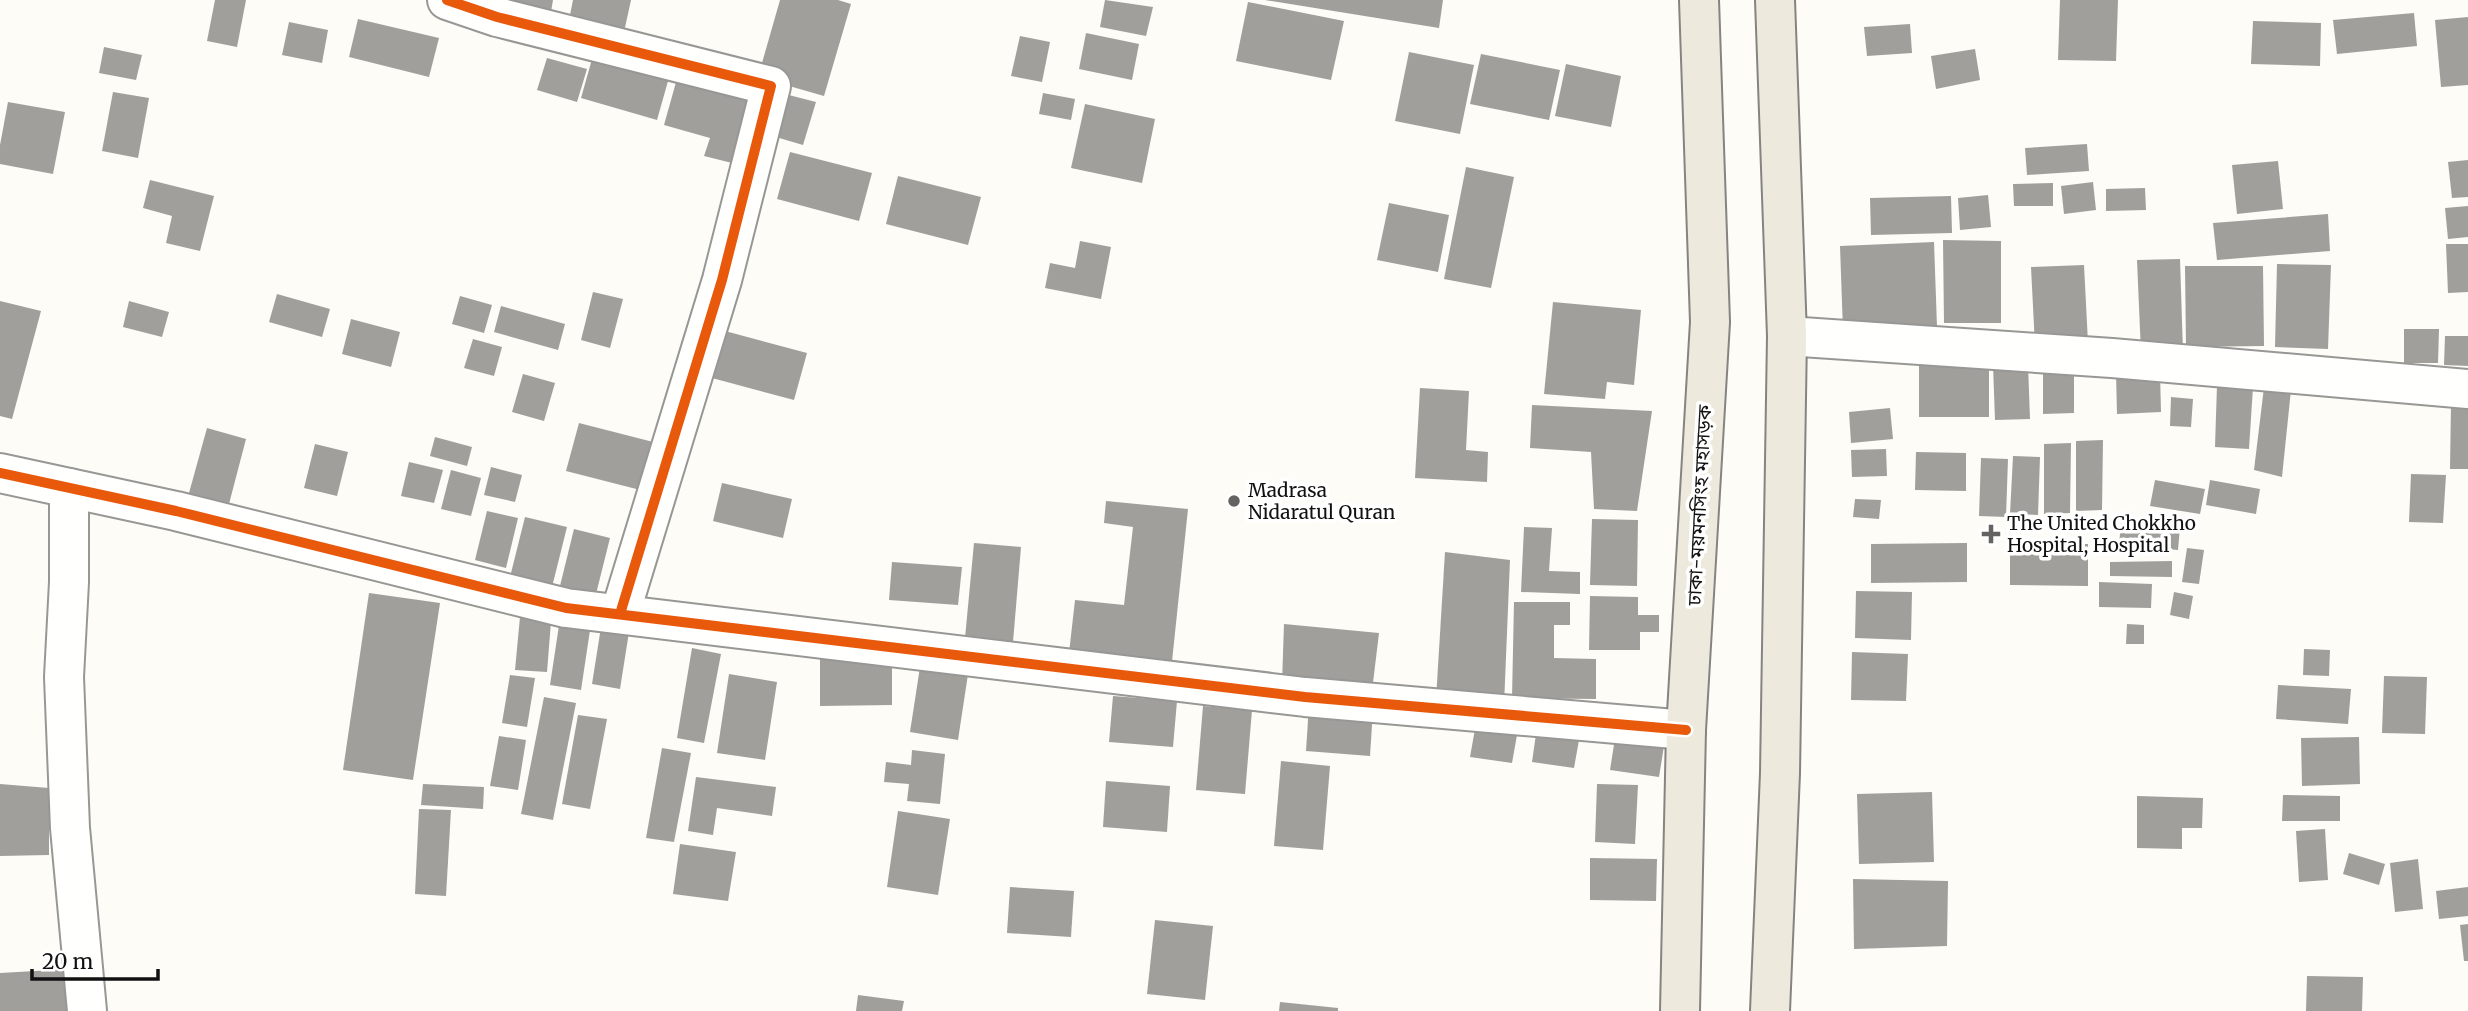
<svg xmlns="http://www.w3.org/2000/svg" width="2468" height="1011" viewBox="0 0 2468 1011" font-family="Merriweather,'Noto Sans Bengali',serif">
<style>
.building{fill:#a19f9c}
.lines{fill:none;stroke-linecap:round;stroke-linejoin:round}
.minor-casing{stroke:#979795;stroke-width:42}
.major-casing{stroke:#858482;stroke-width:42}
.minor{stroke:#fffffe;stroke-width:38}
.major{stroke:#ede9dc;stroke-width:38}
.cycleway-casing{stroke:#fff;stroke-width:15}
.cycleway{stroke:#e8590c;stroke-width:10}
.poi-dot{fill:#646362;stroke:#fff;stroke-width:2.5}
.labels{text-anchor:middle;stroke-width:7;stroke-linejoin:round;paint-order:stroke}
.poi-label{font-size:19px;fill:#111;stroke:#fff;text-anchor:start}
.street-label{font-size:19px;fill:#111;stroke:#fff}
</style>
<rect width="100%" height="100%" fill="#fdfcf7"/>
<g class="building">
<path d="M215,0H246L237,47L207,41Z"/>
<path d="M496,0H553L550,18Z"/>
<path d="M573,0H631L624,32L569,20Z"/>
<path d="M780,0H838L851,4L824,96L758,77Z"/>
<path d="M1105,0L1153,7L1146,36L1100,27Z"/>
<path d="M1265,0H1443L1439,28Z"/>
<path d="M2060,0H2118L2116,61L2058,60Z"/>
<path d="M1248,2L1344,21L1331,80L1236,61Z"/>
<path d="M2414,13L2417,46L2337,54L2333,20Z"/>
<path d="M2468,17V85L2441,87L2435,20Z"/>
<path d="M358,19L439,38L429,77L349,57Z"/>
<path d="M2253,21L2321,23L2320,66L2251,64Z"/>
<path d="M289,22L328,30L322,63L282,55Z"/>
<path d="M1910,24L1912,53L1867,56L1864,27Z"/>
<path d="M1086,33L1139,44L1132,80L1079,69Z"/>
<path d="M1020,36L1050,42L1042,82L1011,76Z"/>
<path d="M104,47L142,55L136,80L99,73Z"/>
<path d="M1975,49L1980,80L1936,89L1931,56Z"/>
<path d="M594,52L670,74L657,120L581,98Z"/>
<path d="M1409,52L1474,65L1460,134L1395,121Z"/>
<path d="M1481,54L1560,70L1549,120L1470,104Z"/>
<path d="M547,58L587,69L577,102L537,90Z"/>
<path d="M1566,64L1621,76L1611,127L1555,116Z"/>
<path d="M678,75L751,95L732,163L704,156L710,138L664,125Z"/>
<path d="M113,92L149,98L138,158L102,151Z"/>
<path d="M781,93L816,102L803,145L769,135Z"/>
<path d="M1043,93L1075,99L1071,120L1039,114Z"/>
<path d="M8,102L65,112L53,174L0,164V145Z"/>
<path d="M1085,104L1155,119L1142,183L1071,168Z"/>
<path d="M2087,144L2089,171L2027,175L2025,148Z"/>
<path d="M790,152L872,173L859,221L777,199Z"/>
<path d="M2468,160V197L2452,198L2448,162Z"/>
<path d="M2278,161L2283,209L2237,214L2232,165Z"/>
<path d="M1466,167L1514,177L1491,288L1444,279Z"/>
<path d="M898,176L981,197L968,245L886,224Z"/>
<path d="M150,180L214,196L200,251L166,243L172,216L143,208Z"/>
<path d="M2093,182L2096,210L2064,214L2061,186Z"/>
<path d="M2053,183V206H2014L2013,184Z"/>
<path d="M2145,188L2146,210L2106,211V189Z"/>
<path d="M1988,195L1991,227L1960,230L1958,198Z"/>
<path d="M1951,196L1952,233L1871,235L1870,198Z"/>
<path d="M1389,203L1449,215L1438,272L1377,260Z"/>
<path d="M2468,206V237L2448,239L2445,208Z"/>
<path d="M2328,214L2330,251L2217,260L2213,223Z"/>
<path d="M1943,240L2001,241V323H1944Z"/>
<path d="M1080,241L1111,247L1101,299L1045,288L1050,263L1075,268Z"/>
<path d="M1934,242L1937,327L1843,331L1840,246Z"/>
<path d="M2446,244H2468V292L2448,293Z"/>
<path d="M2180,259L2183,352L2141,353L2137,260Z"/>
<path d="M2277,264L2331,265L2328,349L2275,347Z"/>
<path d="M2084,265L2088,343L2035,346L2031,267Z"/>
<path d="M2185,266H2263L2264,346L2186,347Z"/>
<path d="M593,292L623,299L610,348L581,340Z"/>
<path d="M277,294L330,309L322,337L269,322Z"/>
<path d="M460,296L492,305L484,333L452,324Z"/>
<path d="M0,301L41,311L12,419L0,416Z"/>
<path d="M129,301L169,312L162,337L123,327Z"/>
<path d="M1553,302L1641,310L1634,385L1607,382L1605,399L1544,394Z"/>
<path d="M501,306L565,324L558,350L494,332Z"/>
<path d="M351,319L400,332L391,367L342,354Z"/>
<path d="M2404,329H2439L2438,363H2404Z"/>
<path d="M725,331L807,353L794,400L712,378Z"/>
<path d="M2445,336H2468V366L2444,365Z"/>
<path d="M473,339L502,347L494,376L464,368Z"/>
<rect x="1919" y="359" width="70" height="58"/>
<path d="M2028,364L2030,419L1995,420L1993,365Z"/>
<path d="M2043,369H2074V413L2043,414Z"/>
<path d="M2160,372L2161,412L2117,414L2116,373Z"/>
<path d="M523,374L555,383L544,421L512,412Z"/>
<path d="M2265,379L2292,380L2282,477L2254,470Z"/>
<path d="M2217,385L2253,387L2249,449L2215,447Z"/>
<path d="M1420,388L1469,391L1466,450L1488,452L1487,482L1415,478Z"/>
<path d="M2171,397L2193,399L2191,427L2170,426Z"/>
<path d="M2451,403H2468V469H2450Z"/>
<path d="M1532,405L1652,411L1637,511L1594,509L1591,452L1530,448Z"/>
<path d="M1890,408L1893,439L1851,443L1849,412Z"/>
<path d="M579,423L661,444L648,492L566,471Z"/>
<path d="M207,428L246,439L229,504L189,493Z"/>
<path d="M435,437L472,447L467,466L430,456Z"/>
<path d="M2103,440L2102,510L2076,511V441Z"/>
<path d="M2071,443L2070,513L2044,514V444Z"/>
<path d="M315,444L348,452L337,496L304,488Z"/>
<path d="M1886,449L1887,476L1852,477L1851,450Z"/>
<path d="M1916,452L1966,453V491L1915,490Z"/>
<path d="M2013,456L2040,457L2038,515L2010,514Z"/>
<path d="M1981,458L2008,459L2006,517L1979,516Z"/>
<path d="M409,462L443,470L434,503L401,496Z"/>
<path d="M491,467L522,475L515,502L484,495Z"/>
<path d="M451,470L481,478L471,516L441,509Z"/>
<path d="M2411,474L2446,475L2443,523L2409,522Z"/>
<path d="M2155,480L2205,489L2200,514L2150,506Z"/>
<path d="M2210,480L2260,489L2256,514L2206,505Z"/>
<path d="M722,483L792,499L783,538L713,521Z"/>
<path d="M1855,499L1881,500L1879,519L1853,517Z"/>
<path d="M1106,501L1188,509L1171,671L1068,662L1075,600L1124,605L1133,527L1104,523Z"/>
<path d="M487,511L518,518L506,568L475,560Z"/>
<path d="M525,517L567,527L552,587L510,577Z"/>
<path d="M1592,519L1638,520L1637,586L1590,585Z"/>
<path d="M2121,522L2180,527L2178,550L2119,545Z"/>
<path d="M1524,527L1552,528L1549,571L1580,572V594L1521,592Z"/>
<path d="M574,529L610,538L594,602L558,594Z"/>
<path d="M974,543L1021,547L1013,642L965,638Z"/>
<path d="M1967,543V582L1871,583V544Z"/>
<path d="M2010,544H2088V586L2010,585Z"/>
<path d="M2187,548L2204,550L2199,584L2182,582Z"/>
<path d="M1445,552L1510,560L1504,705L1436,699Z"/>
<path d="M2172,561V577L2110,576V562Z"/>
<path d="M892,562L962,567L958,605L889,600Z"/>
<path d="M2099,582L2152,584L2151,608L2099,607Z"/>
<path d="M1856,591L1912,592L1911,640L1855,638Z"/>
<path d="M2174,592L2193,596L2189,619L2170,615Z"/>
<path d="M369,593L440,603L413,780L343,770Z"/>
<path d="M1590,596L1638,597V615H1659V632H1640V650H1589Z"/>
<path d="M1514,602H1570V625H1554V658L1596,659V699L1512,698Z"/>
<path d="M521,606L552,609L547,672L515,670Z"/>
<path d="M561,612L592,617L581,690L550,685Z"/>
<path d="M1284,624L1379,633L1372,691L1282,683Z"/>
<path d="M2127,624L2144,625V644H2126Z"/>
<path d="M601,627L629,632L620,689L592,684Z"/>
<path d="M692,648L721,654L704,743L677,738Z"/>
<path d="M2304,649L2330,650L2329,676L2303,675Z"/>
<path d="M1852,652L1908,654L1906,701L1851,700Z"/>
<path d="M922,654L970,661L958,740L910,732Z"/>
<path d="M892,657V705L820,706V658Z"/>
<path d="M729,674L777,682L765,760L717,753Z"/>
<path d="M510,675L535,678L527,727L502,723Z"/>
<path d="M2384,676L2427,677L2425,734L2382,733Z"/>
<path d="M2278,685L2351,689L2348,724L2276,719Z"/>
<path d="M1113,696L1177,701L1173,747L1109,742Z"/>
<path d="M544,697L576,703L553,820L521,814Z"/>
<path d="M1309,705L1373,710L1370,756L1306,751Z"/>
<path d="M1203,706L1252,710L1245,794L1196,790Z"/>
<path d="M578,715L607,719L590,809L562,804Z"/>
<path d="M1475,729L1517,735L1512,763L1470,757Z"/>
<path d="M1536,734L1579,740L1574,768L1532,762Z"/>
<path d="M499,736L526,740L518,790L490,786Z"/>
<path d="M2359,737L2360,784L2302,786L2301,738Z"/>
<path d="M1615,738L1664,746L1659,777L1610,770Z"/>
<path d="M662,748L691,753L674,842L646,838Z"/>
<path d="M912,750L945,754L940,804L907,801L909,784L884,782L886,762L911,765Z"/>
<path d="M1281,761L1330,766L1323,850L1274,846Z"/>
<path d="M696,777L776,787L772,816L717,808L713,835L688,831Z"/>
<path d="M1106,781L1170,786L1167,832L1103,827Z"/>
<path d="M0,784L49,788V855L0,856Z"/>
<path d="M423,784L484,787L483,809L421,805Z"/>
<path d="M1597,784L1638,785L1635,844L1595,842Z"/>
<path d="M1932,792L1934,862L1859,864L1857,794Z"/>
<path d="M2283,795L2340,796V821H2282Z"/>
<path d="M2137,796L2203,798L2202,828H2182V849L2137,848Z"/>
<path d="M419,809L451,810L446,896L415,894Z"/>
<path d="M898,811L950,819L938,895L887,887Z"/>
<path d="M2325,829L2328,880L2299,882L2296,831Z"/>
<path d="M680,844L736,852L728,901L673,894Z"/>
<path d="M2349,853L2385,864L2379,885L2343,874Z"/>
<path d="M1590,858L1657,859L1656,901L1590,900Z"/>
<path d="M2418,859L2423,909L2395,912L2390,863Z"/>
<path d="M1853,879L1948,881L1947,946L1854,949Z"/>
<path d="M1010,887L1074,891L1071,937L1007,933Z"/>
<path d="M2468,887V916L2439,919L2436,891Z"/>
<path d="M1155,920L1213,926L1205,1000L1147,994Z"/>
<path d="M2468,924V961H2464L2460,925Z"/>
<path d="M71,969L73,1011H0V973Z"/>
<path d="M2307,976L2363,977L2362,1011H2306Z"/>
<path d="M858,995L904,1001L902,1011H856Z"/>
<path d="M1280,1002L1338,1008V1011H1279Z"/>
</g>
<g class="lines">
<g class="minor-casing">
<g id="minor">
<path d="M447,0L497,17L771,86L722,280L620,614"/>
<path d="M1787,336L2112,358L2468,389"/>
<path d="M0,473L176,511L566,608L1305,697L1686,730"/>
<path d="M69,488V582L64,677L70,828L87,1011"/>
</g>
</g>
<g class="major-casing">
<g id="major">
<path d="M1680,1011L1686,730L1710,322L1699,0"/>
<path d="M1770,1011L1780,773L1787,336L1775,0"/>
</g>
</g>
<use href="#minor" class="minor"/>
<use href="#major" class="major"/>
<g class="cycleway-casing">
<g id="cycleway">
<path d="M447,0L497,17L771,86L722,280L620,614"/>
<path d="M0,473L176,511L566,608L1305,697L1686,730"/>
</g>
</g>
<use href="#cycleway" class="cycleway"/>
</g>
<g class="poi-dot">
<circle cx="1234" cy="501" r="7"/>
<path d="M1987.5 523.5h7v7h7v7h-7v7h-7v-7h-7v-7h7z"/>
</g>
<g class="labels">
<g class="poi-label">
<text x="1248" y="497">Madrasa<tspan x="1248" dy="22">Nidaratul Quran</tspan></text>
<text x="2007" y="530">The United Chokkho<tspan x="2007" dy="22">Hospital, Hospital</tspan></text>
</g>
<g class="street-label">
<text transform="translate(1699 505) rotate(-87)" y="7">ঢাকা-ময়মনসিংহ মহাসড়ক</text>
</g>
</g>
<path d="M32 969v10h126v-10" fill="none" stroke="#111111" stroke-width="3.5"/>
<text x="42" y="969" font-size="21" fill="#111111" stroke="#ffffff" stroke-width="5" paint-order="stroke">20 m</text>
</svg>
